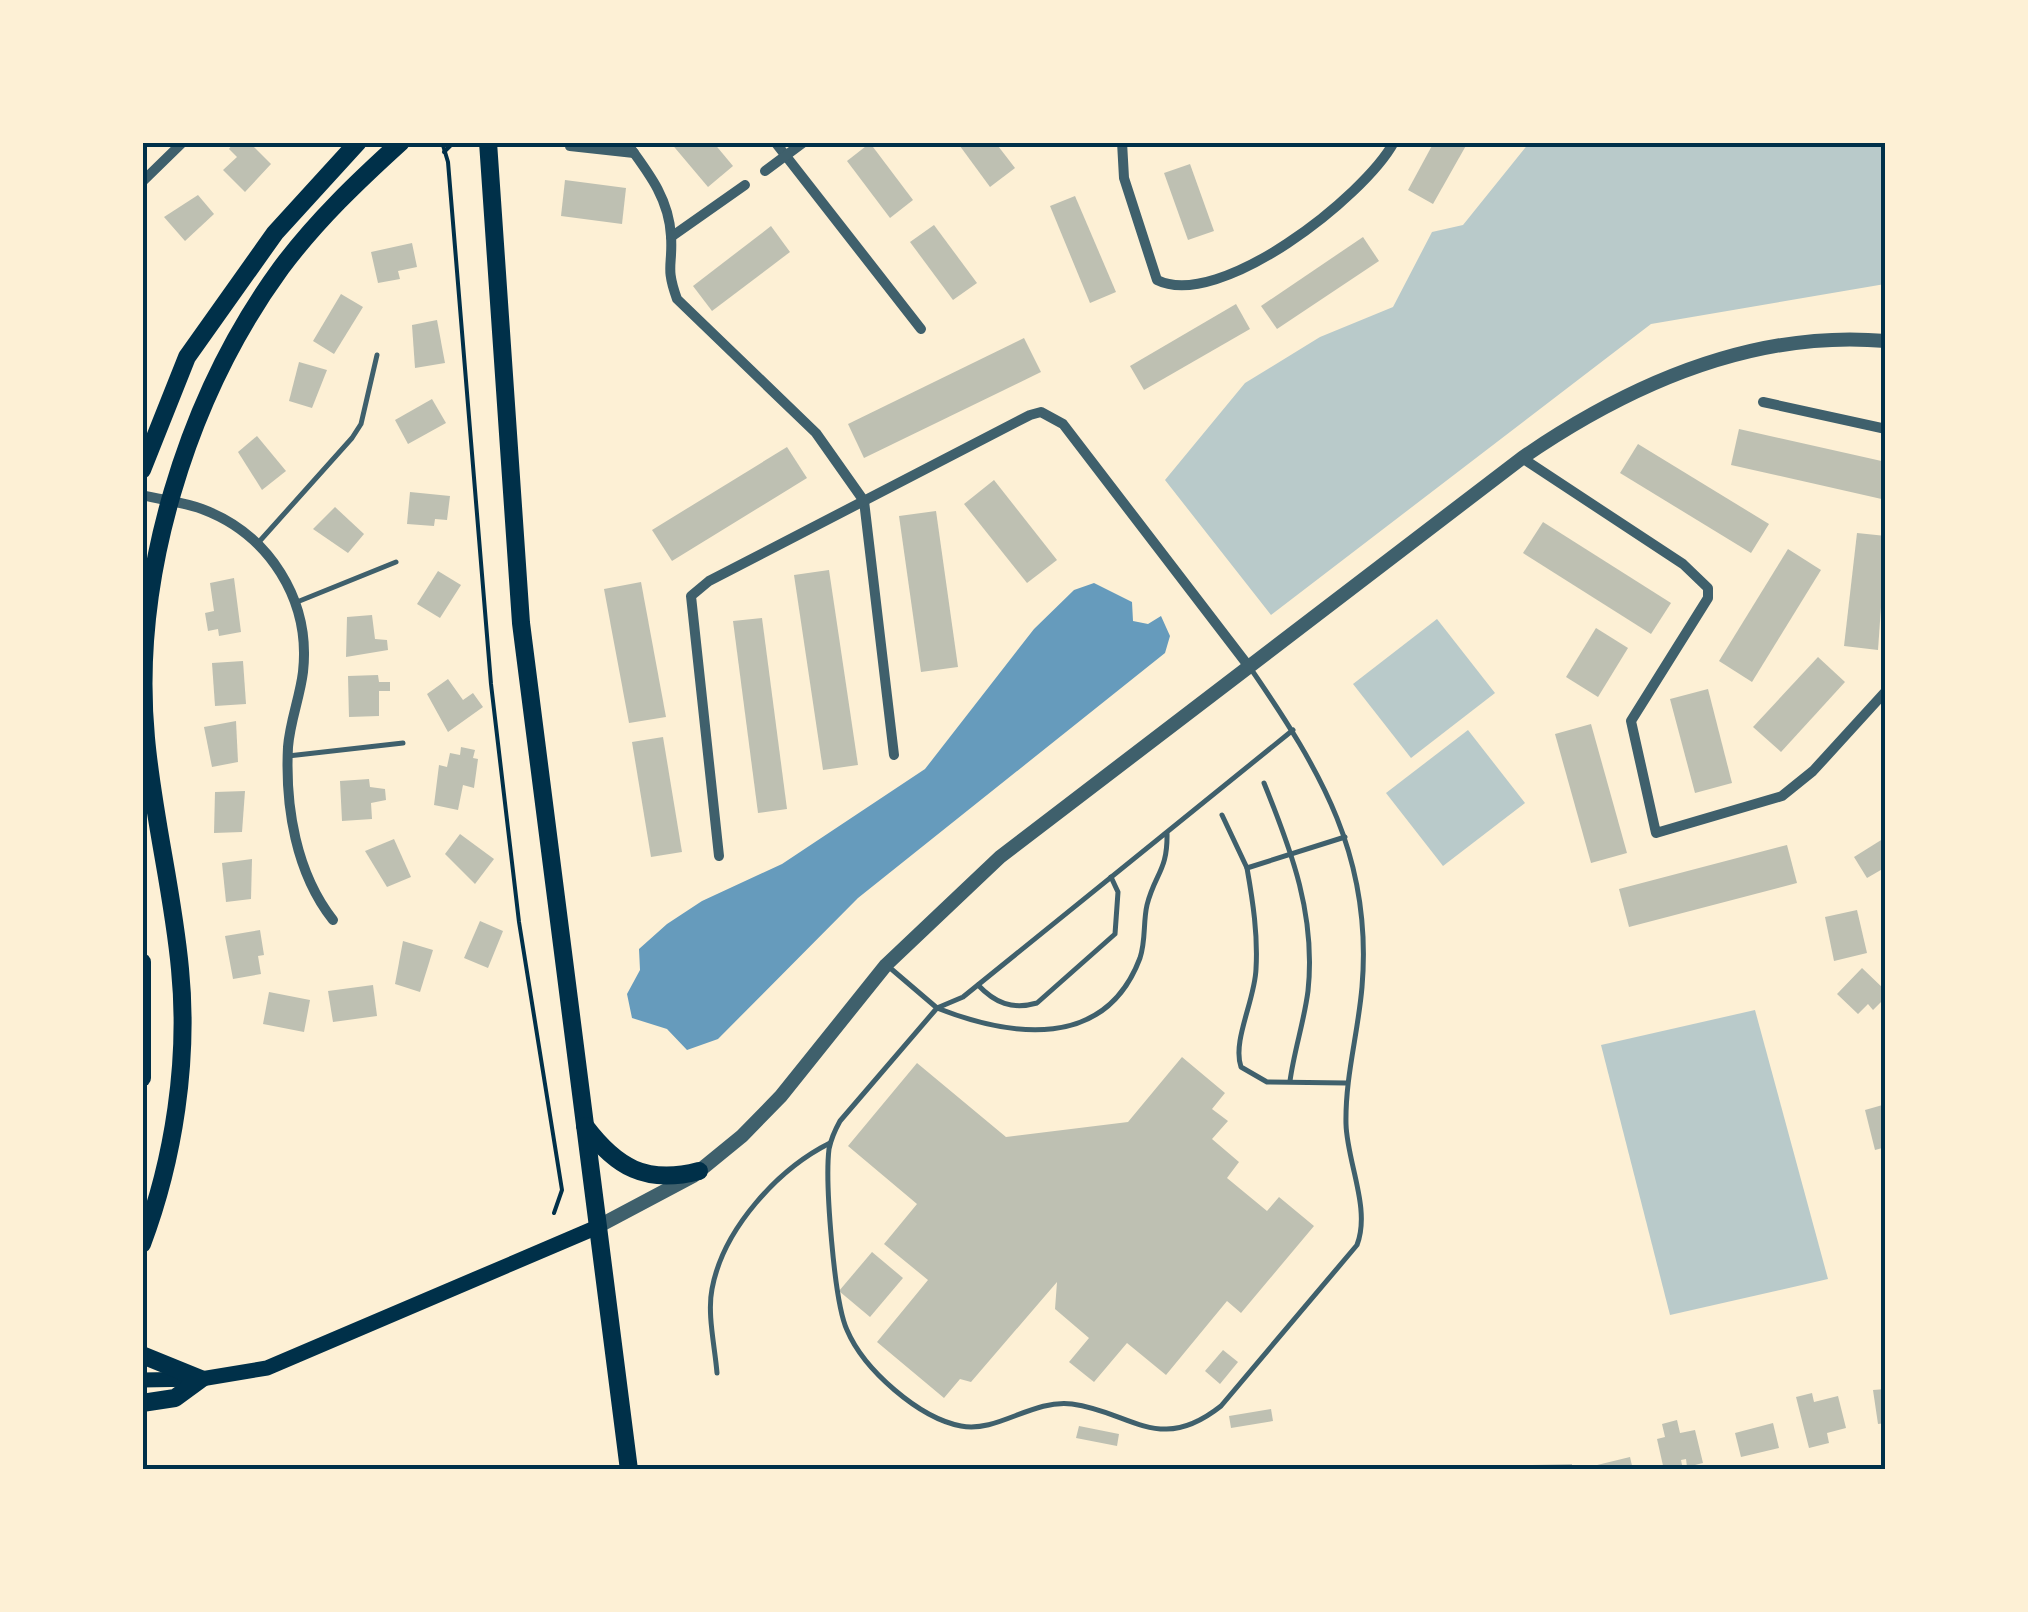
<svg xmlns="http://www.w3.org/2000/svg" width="2028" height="1612" viewBox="0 0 2028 1612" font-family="Mulish,sans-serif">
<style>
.green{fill:#b9caca}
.water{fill:#669bbc}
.building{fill:#bec0b2}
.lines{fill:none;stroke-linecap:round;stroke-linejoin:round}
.path{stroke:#003049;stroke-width:4}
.service{stroke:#3f606c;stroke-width:5}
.minor{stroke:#3f606c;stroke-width:10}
.tertiary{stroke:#3f606c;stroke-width:14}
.secondary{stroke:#003049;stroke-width:15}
.primary{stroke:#003049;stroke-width:18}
.neatline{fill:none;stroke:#003049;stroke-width:4}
</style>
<rect width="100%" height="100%" fill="#fdf0d5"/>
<g class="green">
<path d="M1529,143H1885V284L1651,324L1271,615L1165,480L1245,383L1320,337L1393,307L1432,232L1463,225Z"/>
<path d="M1437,619L1495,693L1411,758L1353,684Z"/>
<path d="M1468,730L1525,803L1443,866L1386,793Z"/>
<path d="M1755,1010L1828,1279L1670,1315L1601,1045Z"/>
</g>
<path class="water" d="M1094,583L1132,602L1133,621L1148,624L1161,616L1170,636L1165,653L858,898L718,1039L687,1050L667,1029L632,1018L627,994L640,970L639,949L667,924L702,901L782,864L925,769L1034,629L1074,590Z"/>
<g class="building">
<path d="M234,142H249L271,164L245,192L223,170L237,157L229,149Z"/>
<path d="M670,142H713L733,166L708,187Z"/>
<path d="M957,142H995L1015,168L990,187Z"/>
<path d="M1434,142H1468L1433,204L1408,190Z"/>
<path d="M870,143L913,200L890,218L847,161Z"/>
<path d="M1190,164L1214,231L1188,240L1164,173Z"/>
<path d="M565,180L626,188L622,224L561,216Z"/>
<path d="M198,195L214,214L185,241L164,217Z"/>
<path d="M1075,196L1116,292L1090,303L1050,206Z"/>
<path d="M934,225L977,283L953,300L910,242Z"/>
<path d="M771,226L790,252L712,311L693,286Z"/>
<path d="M1363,237L1379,261L1277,329L1261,306Z"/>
<path d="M412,243L417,267L398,271L400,279L378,283L371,252Z"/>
<path d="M341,294L363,307L334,354L313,341Z"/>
<path d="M1236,304L1250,329L1144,390L1130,366Z"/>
<path d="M437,320L445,363L415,368L412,325Z"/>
<path d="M1024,338L1041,372L864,458L848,424Z"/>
<path d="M299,362L327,370L312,408L289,401Z"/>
<path d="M432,399L446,423L408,444L395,420Z"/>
<path d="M1739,429L1886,462V500L1731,465Z"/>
<path d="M257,436L286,471L262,490L238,452Z"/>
<path d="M1638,444L1769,524L1751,553L1620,473Z"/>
<path d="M787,447L807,478L672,561L652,530Z"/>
<path d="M994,480L1057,560L1027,583L964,504Z"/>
<path d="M410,492L450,496L447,520L435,519L434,526L407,524Z"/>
<path d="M335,507L364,534L348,553L313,529Z"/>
<path d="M936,511L958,667L921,672L899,516Z"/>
<path d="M1543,522L1671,603L1651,634L1523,553Z"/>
<path d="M1857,533L1886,536L1878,650L1844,646Z"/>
<path d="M1788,549L1821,570L1752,682L1719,661Z"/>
<path d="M829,570L858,765L823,770L794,575Z"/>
<path d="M438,571L461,585L440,618L417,604Z"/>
<path d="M234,578L241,632L219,636L218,629L208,631L205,613L214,611L210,583Z"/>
<path d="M641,582L666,717L629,723L604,589Z"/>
<path d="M372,615L375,639L387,640L388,650L346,657L347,617Z"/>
<path d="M762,618L787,809L758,813L733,621Z"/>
<path d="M1596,628L1628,648L1598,697L1566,677Z"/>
<path d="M1818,657L1845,682L1781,752L1753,727Z"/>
<path d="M243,661L246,704L215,706L212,663Z"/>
<path d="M378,675L379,682H390V691H379V716L349,717L348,676Z"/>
<path d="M448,679L463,700L473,693L483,707L448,732L427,694Z"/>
<path d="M1708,689L1732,783L1695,793L1670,699Z"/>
<path d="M236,721L238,762L212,767L204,727Z"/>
<path d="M1591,724L1627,853L1591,863L1555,734Z"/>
<path d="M663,737L682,852L651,857L632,742Z"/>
<path d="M461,747L475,750L473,758L478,759L474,788L463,785L458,810L434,805L439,765L447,767L450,753L460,755Z"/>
<path d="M369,779L370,787L385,789L386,800L371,803L372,819L342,821L340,781Z"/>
<path d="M245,791L242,832L214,833L215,792Z"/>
<path d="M460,834L494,859L475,884L445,854Z"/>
<path d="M1886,837V867L1867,878L1854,857Z"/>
<path d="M394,839L411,877L387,887L365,851Z"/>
<path d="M1787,845L1797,883L1629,927L1619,889Z"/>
<path d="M252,859L251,899L226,902L222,863Z"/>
<path d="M1857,910L1867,953L1834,961L1825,917Z"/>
<path d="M480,921L503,931L488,968L464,958Z"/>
<path d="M260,930L264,955L258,956L261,974L233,979L225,936Z"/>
<path d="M403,941L433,950L420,992L395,984Z"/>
<path d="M1862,968L1886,991V997L1873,1010L1868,1004L1858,1014L1837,994Z"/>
<path d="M373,985L377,1016L333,1022L328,991Z"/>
<path d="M269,992L310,1000L304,1032L263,1024Z"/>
<path d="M1182,1057L1225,1093L1212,1109L1228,1121L1212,1139L1239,1162L1227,1178L1267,1211L1279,1197L1314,1226L1241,1313L1227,1301L1166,1375L1127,1343L1094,1382L1069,1362L1089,1338L1055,1309L1057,1282L971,1382L960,1379L944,1398L877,1342L928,1280L884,1244L917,1204L848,1146L917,1063L1006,1137L1128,1122Z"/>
<path d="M1886,1104V1147L1875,1150L1865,1110Z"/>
<path d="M872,1252L903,1278L870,1317L839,1291Z"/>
<path d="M1223,1350L1238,1362L1220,1384L1205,1371Z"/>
<path d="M1886,1389V1423L1878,1424L1873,1390Z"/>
<path d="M1812,1393L1814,1402L1838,1396L1846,1428L1827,1433L1829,1443L1809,1448L1796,1397Z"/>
<path d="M1271,1409L1273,1421L1231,1428L1229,1416Z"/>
<path d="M1677,1420L1680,1433L1695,1430L1703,1463L1687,1467L1686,1459L1681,1460L1683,1470H1664L1657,1439L1665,1437L1662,1424Z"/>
<path d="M1773,1423L1779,1448L1741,1457L1735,1433Z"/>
<path d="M1079,1426L1119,1434L1117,1446L1076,1438Z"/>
<path d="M1630,1457L1633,1470H1594L1593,1466Z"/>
<path d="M1572,1464V1470H1532V1465Z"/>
</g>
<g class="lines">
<g class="path">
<path d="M442,142L448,162L491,684L519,922L562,1190L554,1213"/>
<path d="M444,152L454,142"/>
</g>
<g class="service">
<path d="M258,543L352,438L361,424L377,355"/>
<path d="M297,602L396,562"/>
<path d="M288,756L403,743"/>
<path d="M1264,783C1292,852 1316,916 1308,991C1304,1022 1294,1051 1290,1081"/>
<path d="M1222,815L1247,868L1345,837"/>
<path d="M1167,832C1168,871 1155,873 1147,905C1143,922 1146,940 1140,958C1105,1051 1011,1037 937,1008L963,997L1293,730"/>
<path d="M1247,868C1253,902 1258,935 1256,969C1255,1000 1232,1041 1241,1067L1267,1082L1346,1083"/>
<path d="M889,967L937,1008L840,1121C835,1130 831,1139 829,1149C825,1182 834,1302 847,1330C864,1370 919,1418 961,1426C998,1433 1032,1399 1072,1404C1132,1412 1159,1455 1221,1406L1357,1245C1371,1209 1347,1162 1346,1124C1345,1077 1358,1034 1362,987C1373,858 1321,771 1251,669"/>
<path d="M978,985C995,1003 1012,1010 1037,1003L1115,934L1118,892L1111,877"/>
<path d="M717,1373C715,1347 707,1314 712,1289C723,1229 778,1169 830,1143"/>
</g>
<g class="minor">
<path d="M570,142V146L634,153"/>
<path d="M626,142C648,172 669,198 671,236C673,266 665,266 677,299L816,433L864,501L894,755"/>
<path d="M775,142L921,329"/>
<path d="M1122,142L1124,178L1157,280C1219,311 1364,197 1394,142"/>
<path d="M765,171L804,142"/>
<path d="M142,182L183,142"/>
<path d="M671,237L745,185"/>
<path d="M1763,402L1886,429"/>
<path d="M1522,458L1683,564L1708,588V598L1631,721L1656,833L1782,796L1813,771L1886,691"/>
<path d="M142,495C162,500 183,502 202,509C269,534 311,600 303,672C300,697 290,721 288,747C285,807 296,873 333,920"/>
<path d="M719,856L691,596L709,581L1030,415L1041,412L1063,424L1250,668"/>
<path d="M1885,1470L1886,1469"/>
</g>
<path class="tertiary" d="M595,1228L693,1176L742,1136L781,1096L886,965L1000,857L1522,458C1628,385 1753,329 1886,341"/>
<path class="secondary" d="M142,1380L201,1379L267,1368L595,1228"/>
<g class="primary">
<path d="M488,142L521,623L629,1470"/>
<path d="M142,470L187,357L275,233L358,142"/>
<path d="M142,962V1078"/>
<path d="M585,1126C616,1167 646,1185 699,1171"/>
<path d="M142,1244C174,1159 189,1060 180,969C173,892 153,816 146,738C131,578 187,397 281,268C316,221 358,181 401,142"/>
<path d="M142,1355L201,1379L175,1398L142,1403"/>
</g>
</g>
<rect width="2028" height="1612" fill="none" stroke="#fdf0d5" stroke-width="290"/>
<rect x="145" y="145" width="1738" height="1322" class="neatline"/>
</svg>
